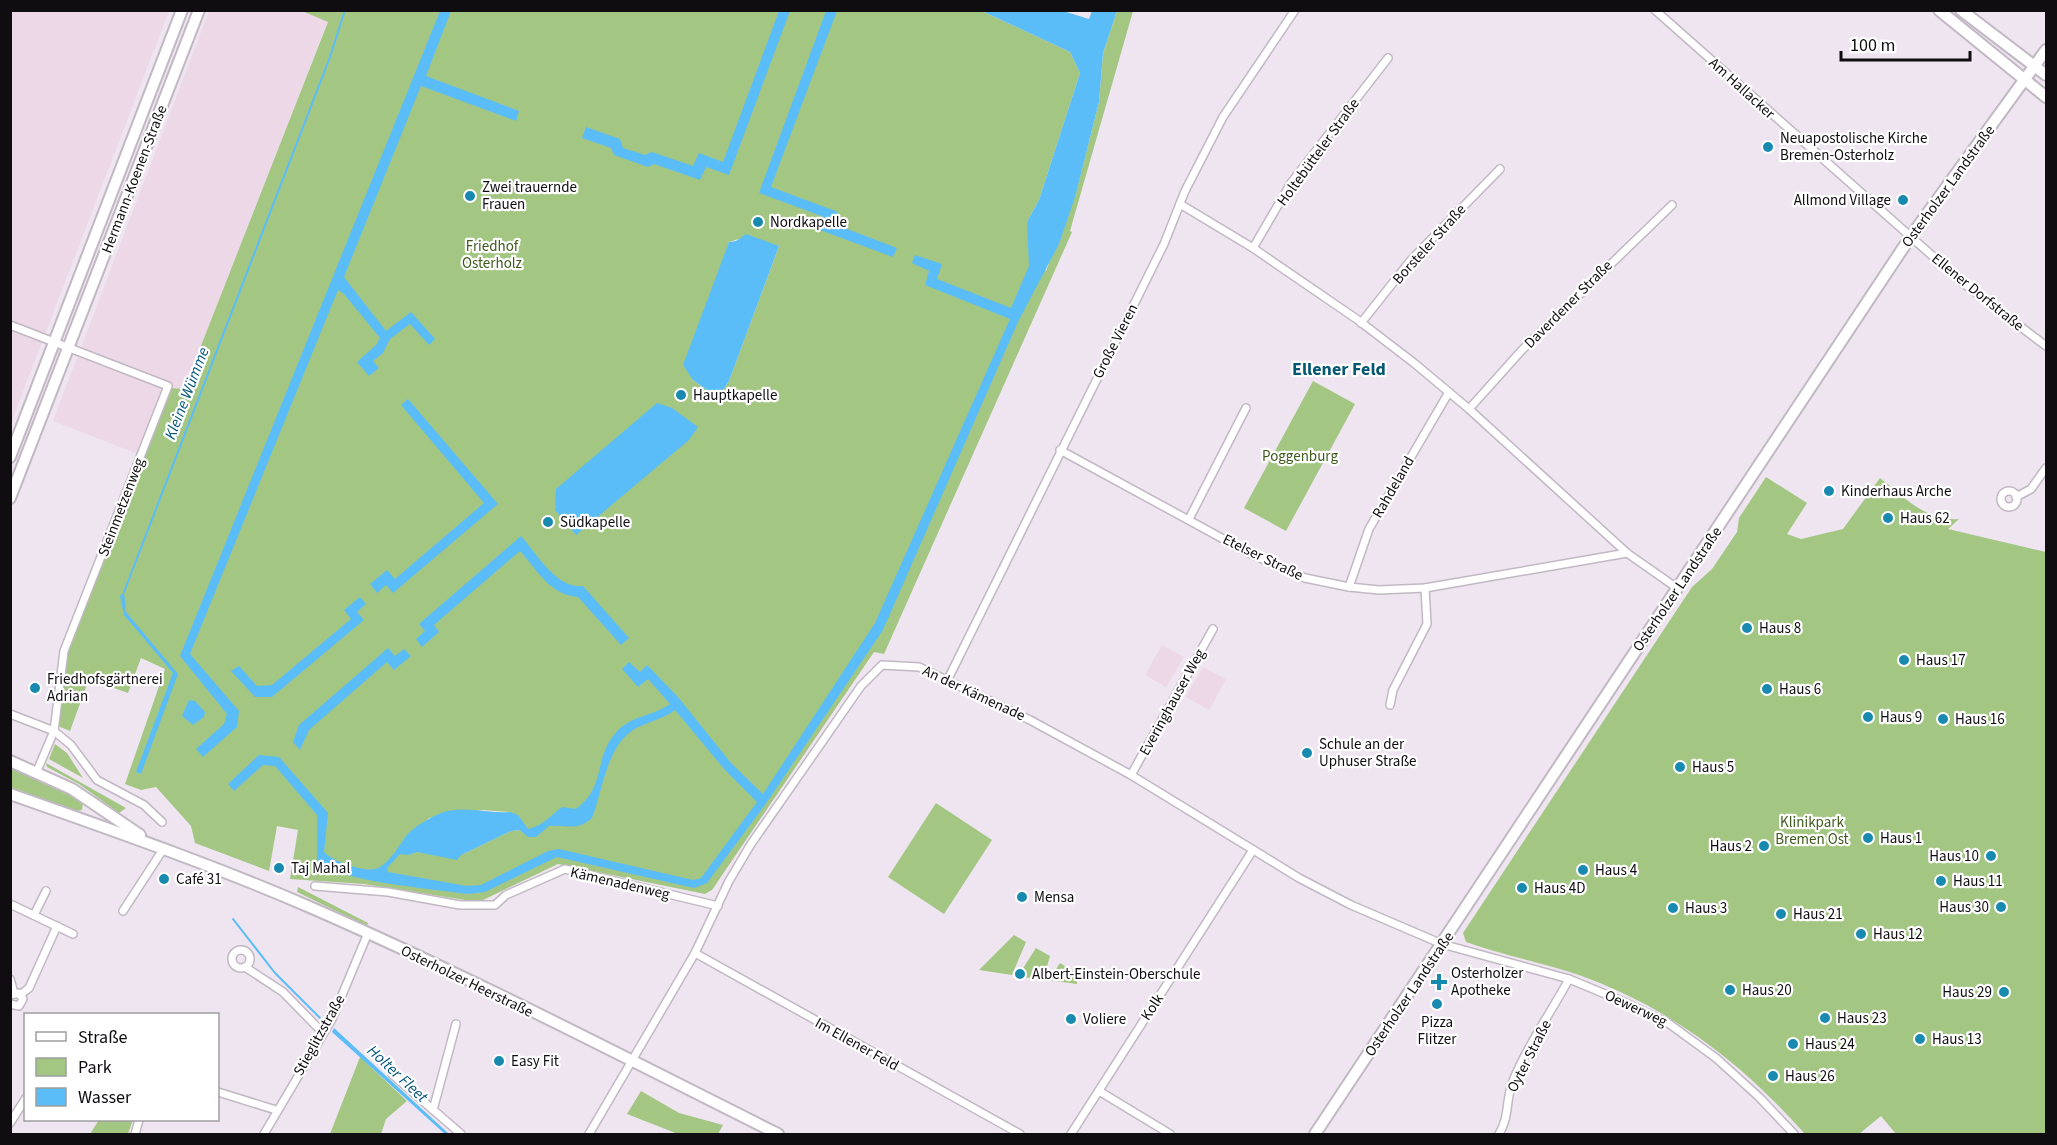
<svg xmlns="http://www.w3.org/2000/svg" width="2057" height="1145" viewBox="0 0 2057 1145" font-family="'Source Sans 3',sans-serif">
<style>
.industrial{fill:#ecd8e7}
.green{fill:#a4c683;fill-rule:evenodd}
.water{fill:#5abdf8;fill-rule:evenodd}
.lines{fill:none;stroke-linecap:round;stroke-linejoin:round}
.stream{stroke:#5abdf8;stroke-width:2}
.minor-casing{stroke:#c1b8c3;stroke-width:10}
.secondary-casing{stroke:#c1b8c3;stroke-width:14}
.primary-casing{stroke:#c1b8c3;stroke-width:14}
.minor{stroke:#fff;stroke-width:7}
.secondary{stroke:#fff;stroke-width:10}
.primary{stroke:#fff;stroke-width:10}
.poi-dot{fill:#198aaf;stroke:#fff;stroke-width:2}
.labels{text-anchor:middle;stroke-width:4.5;stroke-linejoin:round;paint-order:stroke}
.street-label{font-size:15px;fill:#100d11;stroke:#fff}
.poi-label{font-size:15px;fill:#100d11;stroke:#fff;text-anchor:start}
.park-label{font-size:15px;fill:#3f5a1d;stroke:#fff}
.water-label{font-size:16px;font-style:italic;fill:#03557c;stroke:#fff}
.quarter-label{font-size:18px;font-weight:bold;fill:#045770;stroke:#fff}
</style>
<rect width="100%" height="100%" fill="#eee5f1"/>
<g class="industrial">
<path d="M11,11H169L11,423Z"/>
<path d="M209,11H302L328,21L184,389L164,387L138,454L53,421Z"/>
<path d="M1162,645L1184,657L1166,687L1145,675Z"/>
<path d="M1203,667L1226,679L1209,710L1186,697Z"/>
</g>
<g class="green">
<path d="M302,11H982L1070,52L1080,73L1039,200L1027,222L1046,271L1075,196L1099,102L1103,53L1117,11H1133L1070,231L1072,232L884,654L874,652L712,890L705,894L558,864L483,900L471,901L364,884L290,879L298,830L277,826L269,871L195,843L191,826L156,787L141,790L125,784L165,669L141,658L128,693L89,679L70,731L53,724L59,668L170,388L184,389L328,22ZM742,238L779,246L729,381L718,398L693,380L688,370L729,242ZM662,407L668,409L555,510L557,496ZM482,810L510,812L520,830L511,831L461,855L416,852L409,855L398,849L429,818Z"/>
<path d="M1313,381L1355,404L1286,531L1244,508Z"/>
<path d="M1766,477L1807,503L1787,534L1801,539L1843,529L1880,478C1904,497 1927,522 1959,519L1948,529L2046,552V1134H1896L1881,1116L1859,1134H1805C1741,1062 1668,1006 1576,974C1540,962 1502,955 1466,942L1463,933L1692,587L1712,569L1737,532L1739,518Z"/>
<path d="M55,744L67,753L83,778L49,759Z"/>
<path d="M46,763L126,808L119,813L79,784L47,767Z"/>
<path d="M11,767L58,786L83,802L82,810L76,811L11,789Z"/>
<path d="M936,803L992,840L944,914L888,877Z"/>
<path d="M298,887L368,923L367,926L297,892Z"/>
<path d="M1014,935L1026,942L1012,975L979,970Z"/>
<path d="M1036,948L1050,956L1043,980L1018,976Z"/>
<path d="M1060,963L1077,974V984L1049,980Z"/>
<path d="M360,1057L407,1101L386,1119L381,1134H330Z"/>
<path d="M641,1091L679,1113L723,1125L718,1134H678L627,1114Z"/>
<path d="M99,1120H133L128,1134H90Z"/>
</g>
<g class="water">
<path d="M440,11H451L426,76L519,111L516,121L421,86L344,277L386,331L411,312L435,339L429,345L410,324L390,339L383,353L373,361L379,368L369,376L357,362L376,345L380,338L344,294L338,290L190,654L239,711L237,727L203,757L196,749L224,724L227,714L180,656Z"/>
<path d="M779,11H790L729,175L706,167L700,180L654,164L648,167L614,155L611,148L582,138L586,127L620,139L623,148L645,155L652,152L693,166L699,153L723,162Z"/>
<path d="M826,11H837L771,187L838,212L834,224L897,248L893,257L820,230L824,217L759,193Z"/>
<path d="M982,11H1063L1089,19L1092,11H1117L1103,53L1099,102L1075,197L1059,244L1018,322L883,630L765,805L707,883L694,888L557,857L485,892L468,894C427,888 350,883 317,863V815L275,766L263,765L234,791L228,784L259,755L279,757L328,813L324,852C332,861 369,875 380,867C391,860 399,846 406,836C413,827 431,817 441,813C464,805 486,814 510,812L518,815L528,829C543,826 551,815 562,807L576,809C606,787 594,759 614,735C629,715 650,718 670,704L648,679L638,687L622,669L629,662L640,672L647,665L678,697L731,763L763,794L875,623L1010,319L925,285L929,271L912,263L915,255L942,264L937,279L1011,308L1029,266L1027,222L1039,200L1080,73L1070,52ZM675,710L725,770L757,802L701,878L693,880L559,849L548,851L481,885L467,886L388,872L387,868L400,854L409,855L417,852L457,860L461,855L511,831L520,830L528,837H536L549,826C568,824 576,832 592,818C603,790 606,748 633,730C646,722 662,720 675,710Z"/>
<path d="M746,234L779,246L729,381L718,398L693,380L683,365L729,242L736,241Z"/>
<path d="M408,399L498,504L393,593L386,585L377,593L370,584L387,570L395,579L484,503L401,405Z"/>
<path d="M657,403L672,408L698,427L689,440L576,535L555,510L556,489Z"/>
<path d="M521,536C537,554 556,589 583,586L629,638L621,645L578,597C550,595 538,571 520,551L434,625L439,632L422,647L416,639L425,631L419,624Z"/>
<path d="M124,592L126,612L178,674L141,774L136,772L173,673L124,615L120,596Z"/>
<path d="M360,597L366,604L357,612L364,620L272,697H255L231,671L239,666L257,686L272,685L351,619L344,610Z"/>
<path d="M388,648L395,656L404,649L411,656L394,670L387,662L309,730L300,750L293,742L299,725Z"/>
<path d="M189,700L195,701L205,712L204,717L193,725L182,716Z"/>
<path d="M334,1028L449,1134H445L332,1032Z"/>
</g>
<g class="lines">
<g class="stream">
<path d="M124,592L330,57L345,10"/>
<path d="M233,919L275,973L324,1022"/>
</g>
<g class="minor-casing">
<g id="minor">
<path d="M1655,10L1963,283L2046,346"/>
<path d="M1180,204L1253,248L1358,320L1414,363L1469,409L1627,553L1677,588"/>
<path d="M1253,248L1291,183L1388,58"/>
<path d="M1361,323L1411,260L1500,169"/>
<path d="M10,325L168,386L64,651L54,731L37,771"/>
<path d="M1469,409L1522,350L1672,205"/>
<path d="M1060,450L1249,553L1305,578L1349,587L1379,590L1425,588L1627,553"/>
<circle cx="2009" cy="499" r="8"/>
<path d="M2016,497L2031,489L2046,468"/>
<path d="M1189,519L1246,408"/>
<path d="M1349,587L1369,529L1449,392"/>
<path d="M948,679L1164,244L1185,191L1223,117L1295,10"/>
<path d="M1390,705L1393,690L1427,624L1425,588"/>
<path d="M10,714L54,731L71,745L97,780L144,805L162,822"/>
<path d="M1131,775L1213,629"/>
<path d="M315,886L388,892L460,905H495L506,895L565,869L718,906"/>
<path d="M10,904L73,934"/>
<path d="M123,911L164,848"/>
<path d="M34,915L46,891"/>
<circle cx="241" cy="959" r="9"/>
<path d="M695,953L1020,1134"/>
<path d="M245,967L283,992L323,1033"/>
<path d="M10,979L14,993"/>
<path d="M10,995L19,993L23,999L19,1006L10,1004"/>
<path d="M20,995L29,988L57,926"/>
<path d="M392,1074L461,1134"/>
<path d="M1099,1091L1170,1134"/>
<path d="M218,1092L276,1110"/>
<path d="M433,1110L456,1024"/>
<path d="M10,1123L26,1098"/>
<path d="M135,1134L139,1120"/>
<path d="M264,1134L332,1019L368,933"/>
<path d="M589,1134L695,953L729,881L751,844L861,686L882,665L919,667L1030,720L1131,775L1299,878L1351,905L1442,944L1569,979L1622,1001L1668,1023L1716,1058L1759,1097L1794,1134"/>
<path d="M1071,1134L1253,850"/>
<path d="M1499,1134C1510,1116 1505,1101 1513,1081C1525,1049 1552,1011 1569,979"/>
</g>
</g>
<g class="secondary-casing">
<g id="secondary">
<path d="M1939,10L2046,97"/>
<path d="M1961,10L2046,75"/>
<path d="M10,457L182,10"/>
<path d="M10,498L199,10"/>
<path d="M1315,1134L1911,236L2046,50"/>
</g>
</g>
<g class="primary-casing">
<g id="primary">
<path d="M10,761L72,789L140,835"/>
<path d="M10,794C112,830 213,865 312,908C470,977 624,1057 778,1134"/>
</g>
</g>
<use href="#minor" class="minor"/>
<use href="#secondary" class="secondary"/>
<use href="#primary" class="primary"/>
</g>
<g class="poi-dot">
<circle cx="1768" cy="147" r="6"/>
<circle cx="470" cy="196" r="6"/>
<circle cx="1903" cy="200" r="6"/>
<circle cx="758" cy="222" r="6"/>
<circle cx="681" cy="395" r="6"/>
<circle cx="1829" cy="491" r="6"/>
<circle cx="1888" cy="518" r="6"/>
<circle cx="548" cy="522" r="6"/>
<circle cx="1747" cy="628" r="6"/>
<circle cx="1904" cy="660" r="6"/>
<circle cx="35" cy="688" r="6"/>
<circle cx="1767" cy="689" r="6"/>
<circle cx="1868" cy="717" r="6"/>
<circle cx="1943" cy="719" r="6"/>
<circle cx="1307" cy="753" r="6"/>
<circle cx="1680" cy="767" r="6"/>
<circle cx="1868" cy="838" r="6"/>
<circle cx="1764" cy="846" r="6"/>
<circle cx="1991" cy="856" r="6"/>
<circle cx="279" cy="868" r="6"/>
<circle cx="1583" cy="870" r="6"/>
<circle cx="164" cy="879" r="6"/>
<circle cx="1941" cy="881" r="6"/>
<circle cx="1522" cy="888" r="6"/>
<circle cx="1022" cy="897" r="6"/>
<circle cx="2001" cy="907" r="6"/>
<circle cx="1673" cy="908" r="6"/>
<circle cx="1781" cy="914" r="6"/>
<circle cx="1861" cy="934" r="6"/>
<circle cx="1020" cy="974" r="6"/>
<path d="M1436 973h6v6h6v6h-6v6h-6v-6h-6v-6h6z"/>
<circle cx="1730" cy="990" r="6"/>
<circle cx="2004" cy="992" r="6"/>
<circle cx="1437" cy="1004" r="6"/>
<circle cx="1825" cy="1018" r="6"/>
<circle cx="1071" cy="1019" r="6"/>
<circle cx="1920" cy="1039" r="6"/>
<circle cx="1793" cy="1044" r="6"/>
<circle cx="499" cy="1061" r="6"/>
<circle cx="1773" cy="1076" r="6"/>
</g>
<g class="labels">
<g class="street-label">
<text transform="translate(1742 88) rotate(42)" y="5">Am Hallacker</text>
<text transform="translate(1318 152) rotate(-54)" y="5">Holtebütteler Straße</text>
<text transform="translate(134 179) rotate(-69)" y="5">Hermann-Koenen-Straße</text>
<text transform="translate(1948 186) rotate(-54)" y="5">Osterholzer Landstraße</text>
<text transform="translate(1429 244) rotate(-48)" y="5">Borsteler Straße</text>
<text transform="translate(1978 292) rotate(39)" y="5">Ellener Dorfstraße</text>
<text transform="translate(1568 304) rotate(-45)" y="5">Daverdener Straße</text>
<text transform="translate(1115 341) rotate(-63)" y="5">Große Vieren</text>
<text transform="translate(1393 487) rotate(-60)" y="5">Rahdeland</text>
<text transform="translate(121 507) rotate(-69)" y="5">Steinmetzenweg</text>
<text transform="translate(1263 557) rotate(26)" y="5">Etelser Straße</text>
<text transform="translate(1677 589) rotate(-56)" y="5">Osterholzer Landstraße</text>
<text transform="translate(974 693) rotate(25)" y="5">An der Kämenade</text>
<text transform="translate(1172 702) rotate(-61)" y="5">Everinghauser Weg</text>
<text transform="translate(620 883) rotate(13)" y="5">Kämenadenweg</text>
<text transform="translate(467 981) rotate(26)" y="5">Osterholzer Heerstraße</text>
<text transform="translate(1409 994) rotate(-56)" y="5">Osterholzer Landstraße</text>
<text transform="translate(1152 1007) rotate(-57)" y="5">Kolk</text>
<text transform="translate(1636 1008) rotate(25)" y="5">Oewerweg</text>
<text transform="translate(319 1035) rotate(-61)" y="5">Stieglitzstraße</text>
<text transform="translate(857 1044) rotate(29)" y="5">Im Ellener Feld</text>
<text transform="translate(1529 1056) rotate(-63)" y="5">Oyter Straße</text>
</g>
<g class="poi-label">
<text x="1780" y="143">Neuapostolische Kirche<tspan x="1780" dy="17">Bremen-Osterholz</tspan></text>
<text x="482" y="192">Zwei trauernde<tspan x="482" dy="17">Frauen</tspan></text>
<text x="1891" y="205" text-anchor="end">Allmond Village</text>
<text x="770" y="227">Nordkapelle</text>
<text x="693" y="400">Hauptkapelle</text>
<text x="1841" y="496">Kinderhaus Arche</text>
<text x="1900" y="523">Haus 62</text>
<text x="560" y="527">Südkapelle</text>
<text x="1759" y="633">Haus 8</text>
<text x="1916" y="665">Haus 17</text>
<text x="47" y="684">Friedhofsgärtnerei<tspan x="47" dy="17">Adrian</tspan></text>
<text x="1779" y="694">Haus 6</text>
<text x="1880" y="722">Haus 9</text>
<text x="1955" y="724">Haus 16</text>
<text x="1319" y="749">Schule an der<tspan x="1319" dy="17">Uphuser Straße</tspan></text>
<text x="1692" y="772">Haus 5</text>
<text x="1880" y="843">Haus 1</text>
<text x="1752" y="851" text-anchor="end">Haus 2</text>
<text x="1979" y="861" text-anchor="end">Haus 10</text>
<text x="291" y="873">Taj Mahal</text>
<text x="1595" y="875">Haus 4</text>
<text x="176" y="884">Café 31</text>
<text x="1953" y="886">Haus 11</text>
<text x="1534" y="893">Haus 4D</text>
<text x="1034" y="902">Mensa</text>
<text x="1989" y="912" text-anchor="end">Haus 30</text>
<text x="1685" y="913">Haus 3</text>
<text x="1793" y="919">Haus 21</text>
<text x="1873" y="939">Haus 12</text>
<text x="1451" y="978">Osterholzer<tspan x="1451" dy="17">Apotheke</tspan></text>
<text x="1032" y="979">Albert-Einstein-Oberschule</text>
<text x="1742" y="995">Haus 20</text>
<text x="1992" y="997" text-anchor="end">Haus 29</text>
<text x="1837" y="1023">Haus 23</text>
<text x="1083" y="1024">Voliere</text>
<text x="1437" y="1027" text-anchor="middle">Pizza<tspan x="1437" dy="17">Flitzer</tspan></text>
<text x="1932" y="1044">Haus 13</text>
<text x="1805" y="1049">Haus 24</text>
<text x="511" y="1066">Easy Fit</text>
<text x="1785" y="1081">Haus 26</text>
</g>
<g class="park-label">
<text x="492" y="251">Friedhof<tspan x="492" dy="17">Osterholz</tspan></text>
<text x="1300" y="461">Poggenburg</text>
<text x="1812" y="827">Klinikpark<tspan x="1812" dy="17">Bremen Ost</tspan></text>
</g>
<g class="water-label">
<text transform="translate(186 393) rotate(-69)" y="6">Kleine Wümme</text>
<text transform="translate(398 1073) rotate(43)" y="6">Holter Fleet</text>
</g>
<g class="quarter-label">
<text x="1339" y="375">Ellener Feld</text>
</g>
</g>
<rect width="2057" height="1145" fill="none" stroke="#100d11" stroke-width="24"/>
<rect x="24" y="1013" width="195" height="108" fill="#ffffff" stroke="#9f9ea0" stroke-width="1.5"/>
<rect x="36" y="1032" width="30" height="9" fill="#ffffff" stroke="#9f9ea0" stroke-width="1.5"/>
<text x="78" y="1043" font-size="18" fill="#100d11">Straße</text>
<rect x="36" y="1058" width="30" height="18" fill="#a4c683" stroke="#9f9ea0" stroke-width="1.5"/>
<text x="78" y="1073" font-size="18" fill="#100d11">Park</text>
<rect x="36" y="1088" width="30" height="18" fill="#5abdf8" stroke="#9f9ea0" stroke-width="1.5"/>
<text x="78" y="1103" font-size="18" fill="#100d11">Wasser</text>
<path d="M1841 51v9h129v-9" fill="none" stroke="#100d11" stroke-width="3"/>
<text x="1850" y="51" font-size="18" fill="#100d11" stroke="#ffffff" stroke-width="4.5" paint-order="stroke">100 m</text>
</svg>
